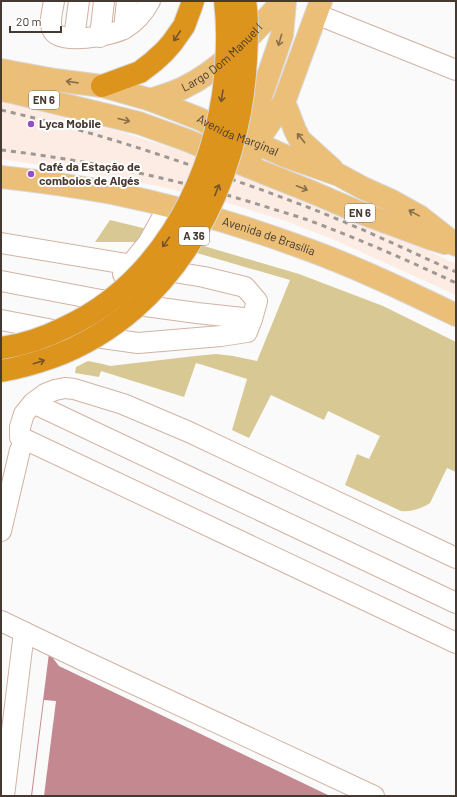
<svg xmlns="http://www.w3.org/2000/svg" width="457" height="797" viewBox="0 0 457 797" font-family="Barlow,sans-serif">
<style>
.built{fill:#fdece3}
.green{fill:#d8c894}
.water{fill:#c48890}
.pier{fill:#fafafa}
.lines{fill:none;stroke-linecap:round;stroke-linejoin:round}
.minor-casing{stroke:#d2b3a2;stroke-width:22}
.major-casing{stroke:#dad7d6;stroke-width:24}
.highway-casing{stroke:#dad7d6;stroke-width:24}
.minor{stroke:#fff;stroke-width:20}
.major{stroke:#ebbf77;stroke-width:22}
.highway{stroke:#dd941d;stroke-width:22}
.rail{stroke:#9e9894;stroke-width:3;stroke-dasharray:5 5;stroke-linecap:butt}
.highway-bridge-casing{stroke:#dad7d6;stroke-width:24;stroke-linecap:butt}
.highway-bridge{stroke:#dd941d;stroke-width:22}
.oneway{stroke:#73542b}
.oneway2{stroke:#876f4d}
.poi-dot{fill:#944fc3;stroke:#fff;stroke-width:1.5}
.labels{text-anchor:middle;stroke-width:4;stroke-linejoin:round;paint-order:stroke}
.shield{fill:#fff;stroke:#7d746f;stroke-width:1}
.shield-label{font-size:11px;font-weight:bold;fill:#453931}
.street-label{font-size:12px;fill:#453931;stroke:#fff}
.poi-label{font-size:12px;font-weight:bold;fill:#453931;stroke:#fff;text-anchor:start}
</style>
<rect width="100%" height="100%" fill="#fafafa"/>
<path class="built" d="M1,102L26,107L122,132L188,153L266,180L390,233L456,264V295L332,239L291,223L238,206L162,187L78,171L1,159Z"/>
<g class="green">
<path d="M110,220L147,229L140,242H95Z"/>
<path d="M163,234L299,274L383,306L456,342V472L447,468L430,503C421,509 411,512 401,511L345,485L357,454L369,459L380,436L328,411L324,420L271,395L249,438L232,430L247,379L203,365L196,363L184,397L101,371L99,377L75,373L76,367L88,361L103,364L110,366L195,356L216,354L233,356L257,361L290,280L159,242Z"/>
</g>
<path class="water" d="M49,653L59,666L330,796H31Z"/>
<path class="pier" d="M44,700L56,701L44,796H32Z"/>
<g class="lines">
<g class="minor-casing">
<g id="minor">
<path d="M54,1C53,9 49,21 52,29C58,46 113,36 125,28C136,22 144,12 150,1"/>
<path d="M316,14L456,70"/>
<path d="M124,29L127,1"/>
<path d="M100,37L104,1"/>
<path d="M74,38L79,1"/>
<path d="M1,243L204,277L245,287L257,301L252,319L197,313L101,300L1,281"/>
<path d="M123,274L148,243L168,207"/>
<path d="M1,320L74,334L138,343L221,336L247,332L252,319"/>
<path d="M33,403L456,603"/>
<path d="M1,531L20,450"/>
<path d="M456,558L189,432L123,404L74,389L65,388L55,390L45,394L33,403L24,414L20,427V437L456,643"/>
<path d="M1,621L78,658L374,796"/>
<path d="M4,796L24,632"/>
</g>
</g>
<g class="major-casing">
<g id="major">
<path id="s1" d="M1,70L55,80L102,86L151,100L200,119L228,134L256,143L285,156L339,175L363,188L392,201L419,216L456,245"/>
<path d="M1,90L16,93L139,123L189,141L242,164L312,192L356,211L429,238L445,243"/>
<path id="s2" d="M151,100C161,96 173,93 183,88C223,69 253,33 283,1"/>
<path d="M284,102L295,130L300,140L332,169"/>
<path d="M256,143L257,108L282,35L285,1"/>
<path d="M251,156L256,143L284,102L321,1"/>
<path id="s3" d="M1,177C38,181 75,186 112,193C175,206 238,224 298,246C352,265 404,290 456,315"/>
</g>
</g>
<g class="highway-casing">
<path id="highway" d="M102,86L140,72L153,62L164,52L172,43L184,26L191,7L193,1"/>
</g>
<use href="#minor" class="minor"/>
<use href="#major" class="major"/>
<use href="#highway" class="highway"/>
<g class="rail">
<path d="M1,110C71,126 139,147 207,171C255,187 302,204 349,224C385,239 420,256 456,272"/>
<path d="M1,150C95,161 186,181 276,210C286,213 296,216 305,219C357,238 407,260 456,283"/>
</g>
<g class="highway-bridge-casing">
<g id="highway-bridge">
<path d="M1,348C23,345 44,338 64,328C156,286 208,191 223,95C227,64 229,32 225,1"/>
<path d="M1,371C19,368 36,363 53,357C176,311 240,183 246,59C247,39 248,20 245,1"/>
</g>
</g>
<use href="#highway-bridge" class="highway-bridge"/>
</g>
<defs><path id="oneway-shaft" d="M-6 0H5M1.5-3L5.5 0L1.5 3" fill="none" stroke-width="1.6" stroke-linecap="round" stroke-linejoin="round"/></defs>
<g class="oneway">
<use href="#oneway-shaft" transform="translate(177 36) rotate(124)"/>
<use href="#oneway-shaft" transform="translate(222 96) rotate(99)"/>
<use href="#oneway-shaft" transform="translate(217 190) rotate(-69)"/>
<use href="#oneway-shaft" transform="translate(166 242) rotate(125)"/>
<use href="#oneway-shaft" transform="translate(39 362) rotate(-18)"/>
</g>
<g class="oneway2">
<use href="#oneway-shaft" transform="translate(280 40) rotate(106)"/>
<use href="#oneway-shaft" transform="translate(72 82) rotate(-172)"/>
<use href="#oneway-shaft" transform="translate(124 120) rotate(14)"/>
<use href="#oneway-shaft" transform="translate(301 138) rotate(-129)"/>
<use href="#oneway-shaft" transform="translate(302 188) rotate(21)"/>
<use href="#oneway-shaft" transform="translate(414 213) rotate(-151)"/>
</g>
<g class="poi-dot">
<circle cx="31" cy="124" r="4"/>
<circle cx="31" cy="174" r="4"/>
</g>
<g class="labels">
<g class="shield">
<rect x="29" y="91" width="30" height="18" rx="3"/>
<rect x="345" y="204" width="30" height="18" rx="3"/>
<rect x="179" y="227" width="30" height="18" rx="3"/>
</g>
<g class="shield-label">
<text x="44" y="104">EN 6</text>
<text x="360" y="217">EN 6</text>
<text x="194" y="240">A 36</text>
</g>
<g class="street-label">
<text dy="4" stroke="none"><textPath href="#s2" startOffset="84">Largo Dom Manuel I</textPath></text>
<text dy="4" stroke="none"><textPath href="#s1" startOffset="247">Avenida Marginal</textPath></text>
<text dy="4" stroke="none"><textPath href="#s3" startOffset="275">Avenida de Brasília</textPath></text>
</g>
<g class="poi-label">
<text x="39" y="128">Lyca Mobile</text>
<text x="39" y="171">Café da Estação de<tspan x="39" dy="14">comboios de Algés</tspan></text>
</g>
</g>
<rect width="457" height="797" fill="none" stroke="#453931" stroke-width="4"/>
<path d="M10 26v6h51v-6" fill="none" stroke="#453931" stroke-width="2"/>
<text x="16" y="26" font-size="12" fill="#453931" stroke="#ffffff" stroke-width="3" paint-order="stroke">20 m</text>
</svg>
